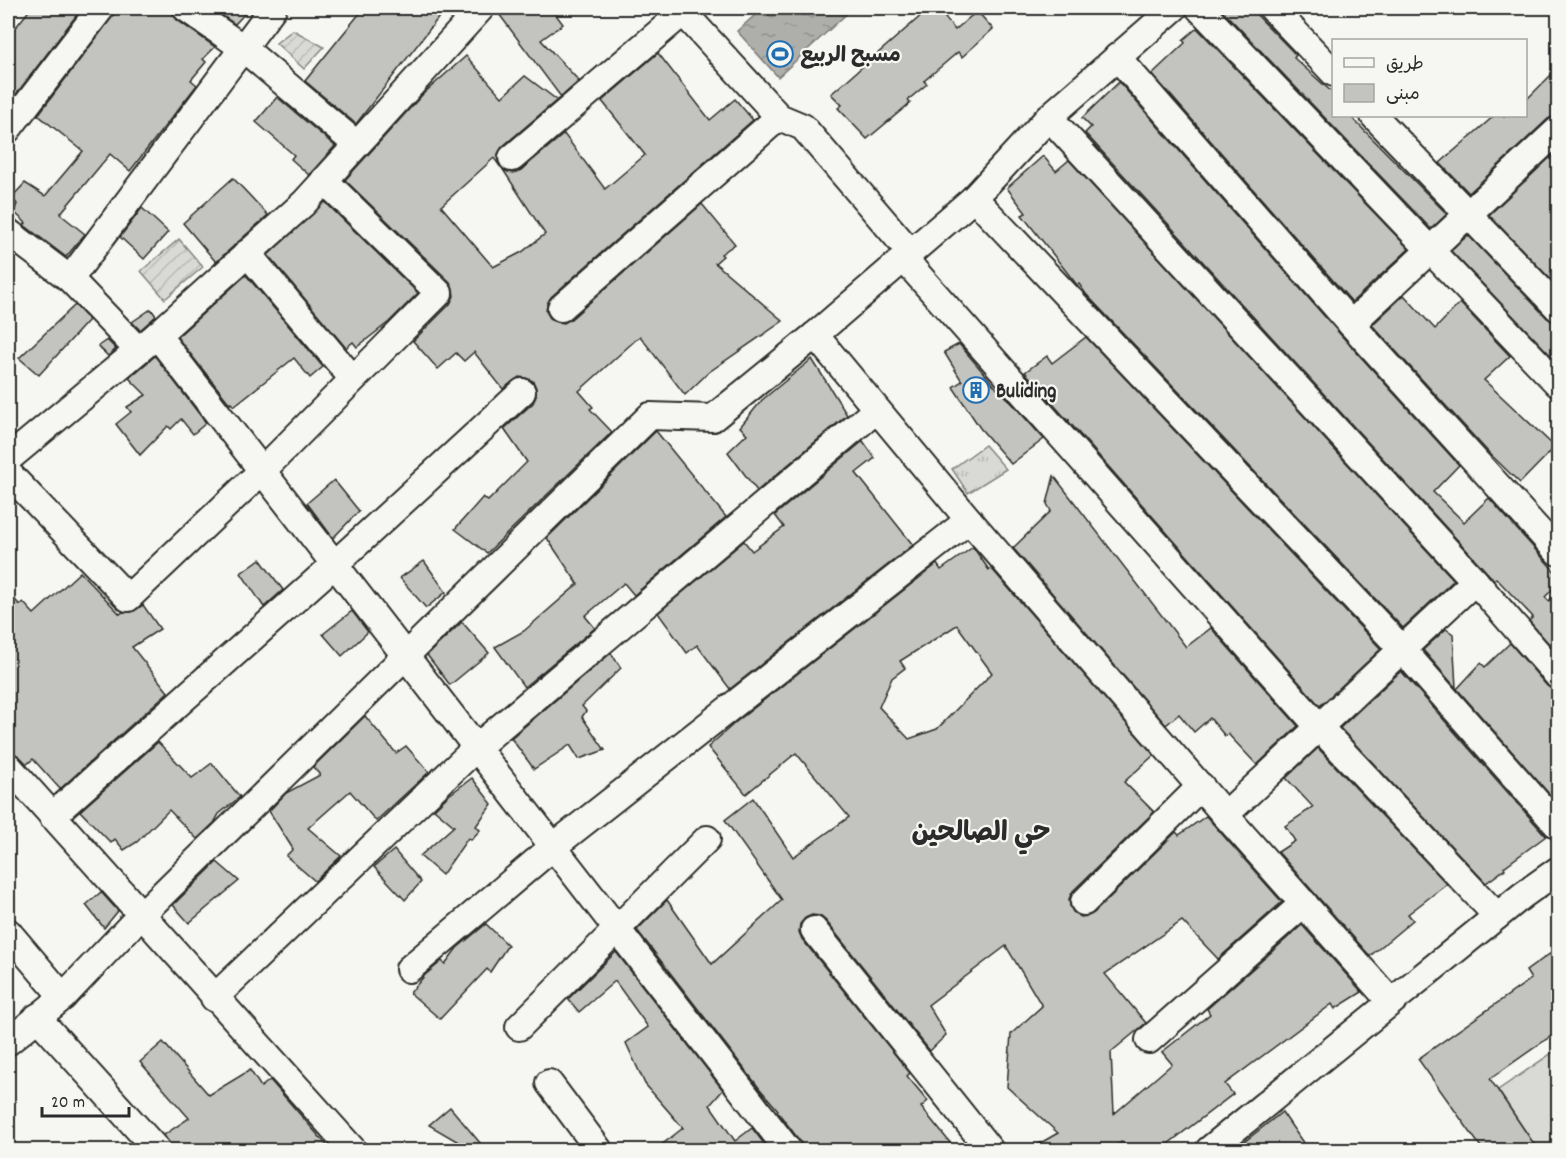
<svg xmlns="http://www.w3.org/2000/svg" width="1566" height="1158" viewBox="0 0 1566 1158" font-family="Dekko,'Playpen Sans Arabic',sans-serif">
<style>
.park{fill:url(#park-tufts);stroke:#828280;stroke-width:1.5}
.garden{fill:url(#garden-furrows);stroke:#828280;stroke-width:1.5}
.pitch{fill:#d9d9d5;stroke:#828280;stroke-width:1.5}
.water{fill:url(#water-ripples);stroke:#7a7a78;stroke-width:1.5}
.building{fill:#c3c3c0;stroke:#2b2b2b;stroke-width:1.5;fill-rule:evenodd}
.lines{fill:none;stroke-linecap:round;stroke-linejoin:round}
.minor-casing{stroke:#2b2b2b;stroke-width:30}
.minor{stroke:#f6f6f2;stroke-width:26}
.labels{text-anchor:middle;stroke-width:4.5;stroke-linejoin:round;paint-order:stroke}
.poi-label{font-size:21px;font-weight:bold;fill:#2b2b2b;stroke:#f6f6f2;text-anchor:start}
.district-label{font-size:27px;font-weight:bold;fill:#2b2b2b;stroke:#f6f6f2}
</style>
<defs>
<pattern id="park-tufts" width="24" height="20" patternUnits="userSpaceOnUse" patternTransform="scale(1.5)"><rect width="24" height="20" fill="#d9d9d5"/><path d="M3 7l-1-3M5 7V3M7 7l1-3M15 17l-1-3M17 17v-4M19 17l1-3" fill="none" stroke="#babab7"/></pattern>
<pattern id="garden-furrows" width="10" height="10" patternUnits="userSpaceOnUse" patternTransform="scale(1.5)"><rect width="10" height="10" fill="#d9d9d5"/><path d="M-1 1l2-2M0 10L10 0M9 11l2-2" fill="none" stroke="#babab7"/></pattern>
<pattern id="water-ripples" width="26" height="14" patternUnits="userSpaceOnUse" patternTransform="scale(1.5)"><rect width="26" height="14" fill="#aeaeab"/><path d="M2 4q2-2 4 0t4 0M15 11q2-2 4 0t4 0" fill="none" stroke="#8e8e8b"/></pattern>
</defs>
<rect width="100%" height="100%" fill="#f6f6f2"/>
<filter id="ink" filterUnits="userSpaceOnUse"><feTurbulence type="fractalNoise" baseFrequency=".0167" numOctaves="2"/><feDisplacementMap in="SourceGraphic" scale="12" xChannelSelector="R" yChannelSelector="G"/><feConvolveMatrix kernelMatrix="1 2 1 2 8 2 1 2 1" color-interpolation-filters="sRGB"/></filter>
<g filter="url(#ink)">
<path class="park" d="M985,445L1006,469L968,493L952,469Z"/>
<g class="garden">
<path d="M293,30L324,47L304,69L276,43Z"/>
<path d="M179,239L203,267L165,299L141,271Z"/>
</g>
<path class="pitch" d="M1558,1049V1150H1538L1498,1090Z"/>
<path class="water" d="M763,8H853L778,77L737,31Z"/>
<g class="building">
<path d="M31,8H74L79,12L14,97L8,91V37Z"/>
<path d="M119,8H171L173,15L177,20L215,47L203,59L206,62L191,80L197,85L130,171L110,154L60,214L85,234L66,257L24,225L26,223L14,212L17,204L11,198L25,183L45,196L83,151L38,115Z"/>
<path d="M211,8H250L235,24Z"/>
<path d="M364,8H446L356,124L305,81Z"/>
<path d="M496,8H551L563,24L541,40L579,81L561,97L496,10Z"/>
<path d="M930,8H937L955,30L977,11L993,29L962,57L958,52L924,81L927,84L908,100L910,103L867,139L838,108L842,105L831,94Z"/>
<path d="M1220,8H1250L1296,55L1294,58L1334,94V116H1350L1447,214L1431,229Z"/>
<path d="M1197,28L1409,249L1352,302L1152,74L1185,43L1183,40Z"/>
<path d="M658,53L710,120L735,99L753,120L551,297L547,304L546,311L550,318L557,322L564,323L571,319L702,204L735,244L721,254L723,256L715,263L783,321L709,372L685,395L640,336L579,391L593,407L590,409L612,432L487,553L455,529L483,497L488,501L527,462L504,429L533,403L536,396V388L533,381L526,378L519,377L503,389L474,352L464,361L456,353L438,369L413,341L450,304L454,296L453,288L450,282L345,180L423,94L466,56L502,97L525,76L557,100L502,147L498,154L499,165L494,158L441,206L493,267L522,252L545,234L502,168L508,172L514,173L521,170L564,134L605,189L645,155L602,101Z"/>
<path d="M1558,68V115L1548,119L1469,193L1440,163L1494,116H1526V100Z"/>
<path d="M1119,82L1340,334L1459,465L1433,492L1464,522L1489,498L1558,575V584L1545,597L1549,601L1558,591V654L1529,621L1533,617L1496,578L1494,580L1085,133L1091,127L1082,118Z"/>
<path d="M277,97L335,146L309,175L291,159L294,155L256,122Z"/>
<path d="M1558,150V287L1489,215Z"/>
<path d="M1043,156L1056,171L1069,160L1454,580L1403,628L1086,294L1079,284L1077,285L1022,215L1026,213L1007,188Z"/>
<path d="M233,178L268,215L216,262L183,223Z"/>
<path d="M325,202L418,293L389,322L357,347L353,342L346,348L268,255Z"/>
<path d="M142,208L168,232L144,259L120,237Z"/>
<path d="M1468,235L1547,318L1558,323V363L1451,251Z"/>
<path d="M246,275L323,367L310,378L294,358L234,406L231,403L230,404L177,337Z"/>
<path d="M1404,295L1435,329L1460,303L1510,356L1484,380L1555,447L1520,483L1489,453L1372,325Z"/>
<path d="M75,305L89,320L39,375L19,358Z"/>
<path d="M151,309L156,316L140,330L132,322Z"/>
<path d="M1086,337L1381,649L1320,706L1069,422V419L1068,421L1025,372L1047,356L1052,363Z"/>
<path d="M107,340L116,349L108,356L98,346Z"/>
<path d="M959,344L999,391L1000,390L1044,439L1011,464L980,428L953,387L962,381L944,352Z"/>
<path d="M155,356L206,423L193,434L181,419L171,429L168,426L140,455L116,424L131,412L127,407L146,395L129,378Z"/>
<path d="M812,359L847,415L757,491L728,452L747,434L740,427L762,400Z"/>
<path d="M656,431L726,517L634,595L624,583L585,616L595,628L524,687L495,647L524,631L578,584L547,538Z"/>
<path d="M863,441L875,458L856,473L913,545L730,689L697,645L687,653L658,613L744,541L752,551L784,527L775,515Z"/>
<path d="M1054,476L1186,647L1211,628L1298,726L1257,765L1228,734L1225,736L1210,718L1194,732L1179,714L1166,725L1013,548L1051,511L1047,504Z"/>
<path d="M334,480L359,511L333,538L307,503Z"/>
<path d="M973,547L989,570L991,568L1154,755L1124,782L1154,812L1073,891L1069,899L1070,906L1073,912L1081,917L1088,916L1094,913L1176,832L1179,835L1206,816L1282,902L1218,959L1182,921L1105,974L1146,1023L1111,1052L1114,1114L1172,1064L1162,1052L1210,1014L1207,1009L1302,925L1362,992L1335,1009L1332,1004L1225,1084L1233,1094L1160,1150H1130L1122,1142L1108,1150H1028L1058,1133L1007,1087L1011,1034L1042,1006L1006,946L928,1005L946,1035L930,1051L826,921L820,916L812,915L805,918L800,924L799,932L802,939L910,1073L907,1076L928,1101L921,1107L956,1150H803L800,1141L777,1111L778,1110L760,1089L637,930L667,900L712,964L782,900L725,820L753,798L793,857L849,817L796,753L746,794L708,747L736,722L937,564L941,570ZM957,625L992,673L937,729L909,739L879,707L892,678L905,668L900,661Z"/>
<path d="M260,559L283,590L264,607L241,573Z"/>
<path d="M424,561L446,592L426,608L400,578Z"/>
<path d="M80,572L120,614L123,612H132L143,605L160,629L132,647L168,692L60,789L33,759L27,764L19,756L8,751V593L20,605L23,602L34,614Z"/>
<path d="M352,611L368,632L342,656L323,634Z"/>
<path d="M462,622L489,653L450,685L427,655Z"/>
<path d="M1446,629L1453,634L1456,688L1423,650Z"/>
<path d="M1510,643L1547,686L1553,690L1558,691V804L1457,689L1481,663L1485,667Z"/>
<path d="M611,653L621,668L582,706L586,711L582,717L605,750L579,759L570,745L534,769L511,738Z"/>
<path d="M1401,671L1546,836L1504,867L1505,869L1486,883L1340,728Z"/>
<path d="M365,716L396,753L406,746L429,772L376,821L350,791L308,828L341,856L315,881L286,856L293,849L269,811L286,793L320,775L313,767Z"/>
<path d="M158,742L192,778L212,763L240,797L219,814L214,823L197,839L169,810L137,842L124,850L115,839L111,843L80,811Z"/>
<path d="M1318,748L1447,884L1408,914L1413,920L1370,956L1278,852L1295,841L1285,826L1313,807L1286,778Z"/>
<path d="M472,778L492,804L476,826L480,830L471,840L468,838L442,875L420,856L454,826L434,809L449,795Z"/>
<path d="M394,850L421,882L405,900L374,867Z"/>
<path d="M217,862L239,881L189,923L173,905Z"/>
<path d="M101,892L118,911L104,928L86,905Z"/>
<path d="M486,924L508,945L490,972L487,969L440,1019L410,993L425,975L442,961L445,964L457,948Z"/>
<path d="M1558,948V1031L1490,1079L1538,1150H1483L1418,1059L1531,979L1526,971Z"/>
<path d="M616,952L723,1090L710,1105L735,1141L752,1128L769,1150H655L683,1128L645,1084L626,1043L648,1027L615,981L579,1012L568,999Z"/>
<path d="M163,1042L209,1095L250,1070L261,1087L270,1080L331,1150H172L171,1146L164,1135L189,1118L140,1062Z"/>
<path d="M450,1107L486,1150H472L429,1125Z"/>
<path d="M1282,1112L1308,1150H1234Z"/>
</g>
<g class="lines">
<g class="minor-casing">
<g id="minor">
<path d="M186,8L243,48L356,144"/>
<path d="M1199,8L1558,384"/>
<path d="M1272,8L1334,73"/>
<path d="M683,12L779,117L803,127L911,253"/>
<path d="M1117,57L1351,324L1558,552"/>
<path d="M1374,116L1558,308"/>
<path d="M1049,117L1475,581L1558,676"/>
<path d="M8,129L101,8"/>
<path d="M512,158L688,8"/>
<path d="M974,198L1402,649L1558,826"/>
<path d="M8,232L70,279L138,350"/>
<path d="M247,253L353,379"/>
<path d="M904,259L1319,727L1497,916"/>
<path d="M70,279L273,8"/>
<path d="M561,308L779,117"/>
<path d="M1351,324L1558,130"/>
<path d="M157,335L788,1150"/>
<path d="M815,335L969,520L1225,815L1391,1002"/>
<path d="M8,459L157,335L304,203L481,8"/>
<path d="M8,473L128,598L263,470L439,293L324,180"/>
<path d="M8,766L353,1150"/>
<path d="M1225,815L1475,581"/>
<path d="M52,816L335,564L522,392"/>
<path d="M1084,902L1201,786"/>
<path d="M814,930L990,1150"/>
<path d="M8,932L63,997"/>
<path d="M409,969L554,846L969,520"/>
<path d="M214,998L477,747L876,410"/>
<path d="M37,1017L157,1150"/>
<path d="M519,1027L707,839"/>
<path d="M1149,1040L1304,903"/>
<path d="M8,1042L63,997L140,916L650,416L713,418L815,335L974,198L1049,117L1174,8"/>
<path d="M549,1083L599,1150"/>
<path d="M1209,1150L1523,895L1558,870"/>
</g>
</g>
<use href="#minor" class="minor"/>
</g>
</g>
<defs>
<g id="stadium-ring" transform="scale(1.35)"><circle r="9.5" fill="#f6f6f2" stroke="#1f6fb2" stroke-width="1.5"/><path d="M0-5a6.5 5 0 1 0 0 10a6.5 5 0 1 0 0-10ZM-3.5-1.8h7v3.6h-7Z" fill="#1f6fb2"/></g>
<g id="building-ring" transform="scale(1.35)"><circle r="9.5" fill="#f6f6f2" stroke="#1f6fb2" stroke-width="1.5"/><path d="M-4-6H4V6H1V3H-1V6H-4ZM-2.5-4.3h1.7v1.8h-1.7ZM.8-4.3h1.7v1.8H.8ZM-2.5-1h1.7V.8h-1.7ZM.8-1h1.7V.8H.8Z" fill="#1f6fb2"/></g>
</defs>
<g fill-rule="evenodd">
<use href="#stadium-ring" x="780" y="54"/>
<use href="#building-ring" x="976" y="390"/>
</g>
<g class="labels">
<g class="poi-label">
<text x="800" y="61">مسبح الربيع</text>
<text x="996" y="397">Buliding</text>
</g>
<g class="district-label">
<text x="981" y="840">حي الصالحين</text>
</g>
</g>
<rect width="1566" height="1158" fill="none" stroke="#f6f6f2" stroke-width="30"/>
<rect x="15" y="15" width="1536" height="1128" fill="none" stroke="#2b2b2b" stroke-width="2" filter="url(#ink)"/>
<rect x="1332" y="39" width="195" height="78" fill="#f6f6f2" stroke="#a5a5a2" stroke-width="1.5"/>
<rect x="1344" y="58" width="30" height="9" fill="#f6f6f2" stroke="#a5a5a2" stroke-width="1.5"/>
<text x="1386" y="69" font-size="18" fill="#2b2b2b">طريق</text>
<rect x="1344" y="84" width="30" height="18" fill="#c3c3c0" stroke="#a5a5a2" stroke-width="1.5"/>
<text x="1386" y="99" font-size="18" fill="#2b2b2b">مبنى</text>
<path d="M42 1107v9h87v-9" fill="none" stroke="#2b2b2b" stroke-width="3"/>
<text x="51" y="1107" font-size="18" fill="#2b2b2b" stroke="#f6f6f2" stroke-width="4.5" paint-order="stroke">20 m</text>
</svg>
